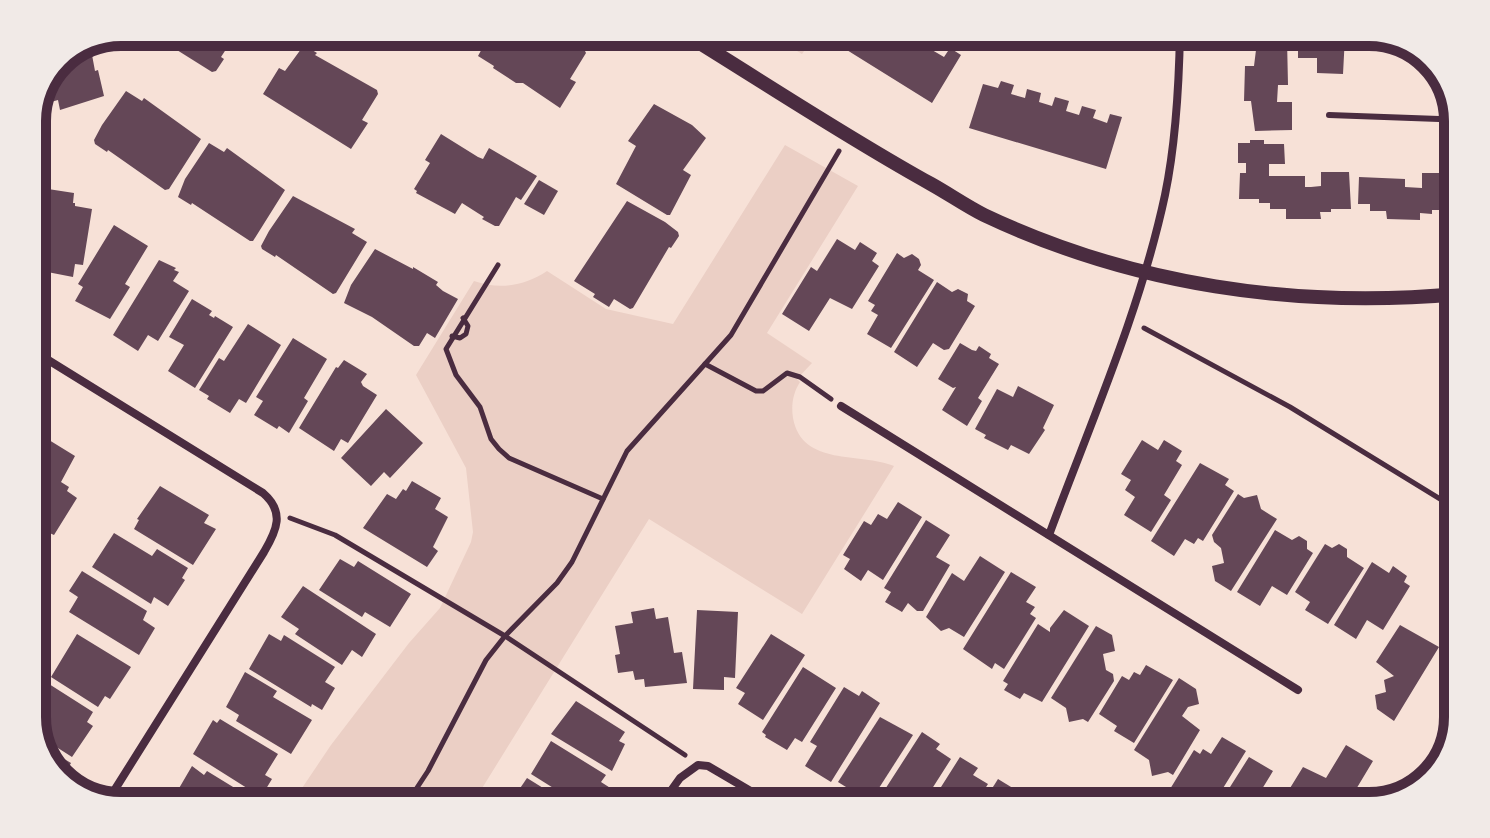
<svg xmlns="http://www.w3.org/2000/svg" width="1490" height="838" viewBox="0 0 1490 838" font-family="'Asap Condensed',sans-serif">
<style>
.green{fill:#ebcfc5}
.building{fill:#644757}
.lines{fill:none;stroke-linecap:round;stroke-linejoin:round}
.path{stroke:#4a2c40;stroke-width:5}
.service{stroke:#4a2c40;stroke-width:6}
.minor{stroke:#4a2c40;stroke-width:8}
.tertiary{stroke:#4a2c40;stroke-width:14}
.rim{fill:none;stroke:#4a2c40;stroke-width:10}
</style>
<rect width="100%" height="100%" fill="#f7e1d7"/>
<g class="green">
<path d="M766,32H817L802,54Z"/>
<path d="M785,145L858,186L767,333L812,363L797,379L800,382C793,393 791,405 793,418C802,467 860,452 894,466L802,614L649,519L471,806H290L331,745L409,643L440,608L471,542L473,532L466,468L416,375L474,281C499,290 525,286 547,271L606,309L673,324Z"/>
</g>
<g class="building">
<path d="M167,32H267L255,50L234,37L221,57L224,59L216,71L212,72L161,40Z"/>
<path d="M385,32H430L431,35L404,37V34L385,36Z"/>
<path d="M491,32H552L584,49L586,53L570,79L576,82L560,108L523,83H516L493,68L494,66L478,56Z"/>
<path d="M841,32H910L909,35L920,42L925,34L937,42L932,50L944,57L950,48L961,55L932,103L834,42Z"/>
<path d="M1298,32L1345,36L1343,74L1317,73V58H1298Z"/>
<path d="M1261,38L1287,39L1288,85H1278L1277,102H1292V130L1255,131L1251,101H1244L1245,66H1254L1256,50H1261Z"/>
<path d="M90,44L95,71L98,70L104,96L60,110L58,100L40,105L39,101L58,58Z"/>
<path d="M304,45L317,53L315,55L377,90L378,94L362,120L368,123L351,149L263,94L279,68L285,71Z"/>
<path d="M1001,81L1014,85L1011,94L1025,98L1027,89L1041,93L1039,102L1052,106L1055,97L1069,101L1066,111L1079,115L1082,106L1096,110L1093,118L1107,123L1110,114L1122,117L1106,169L969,128L983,84L998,88Z"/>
<path d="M126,91L142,101L144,98L201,139L169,189L165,190L108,150L107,152L95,144L94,140L102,125Z"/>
<path d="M654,104L692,125L706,138L683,170L691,175L670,215H667L616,184L636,146L628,141Z"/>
<path d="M441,134L478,157L483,159L489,148L537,176L521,200L516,197L499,226H495L482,219L484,217L462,203L455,214L416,193L417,191L414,189L430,163L425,160Z"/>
<path d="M1250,140H1264V144H1284L1285,164H1269V176H1305V187H1311L1321,186V172H1349L1351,209H1331V212H1320L1321,219H1286V209H1270V203H1259V199H1239L1240,173H1246V163H1238V143H1250Z"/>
<path d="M209,143L224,152L227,148L285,190L253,241H250L192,203L191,205L178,197L185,179Z"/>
<path d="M1422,173H1450L1451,210H1432V214L1420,213V220L1387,219L1386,211H1370V204H1358L1359,177L1405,179V187L1422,188Z"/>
<path d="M539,180L558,191L544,215L524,204Z"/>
<path d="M48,189L74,193L73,203H75V206L92,209L83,265L75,264L73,277L32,269L43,198H46Z"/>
<path d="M293,196L355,229L352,233L367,242L336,293L333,294L276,255L275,257L262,249L261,246L269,231Z"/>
<path d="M627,201L665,222L678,232L679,236L671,248L669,247L633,308L630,309L614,299L609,307L593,297L595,294L574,281Z"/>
<path d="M114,225L148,246L125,284L130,287L110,319L75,301L83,287L78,284Z"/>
<path d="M837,239L855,250L860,242L877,253L872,261L879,266L852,309L830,298L809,331L782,314L811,267L817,271Z"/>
<path d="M375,249L413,269V267L438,282L436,285L443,291L458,299L435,338L427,333L419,346H414L372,317L344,303L351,285Z"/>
<path d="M897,253L904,258L912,254L919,259L921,265L918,270L934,280L891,348L867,334L878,315L871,311L875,305L868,301Z"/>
<path d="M159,260L176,268L174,270L179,272L173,281L189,291L158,341L148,335L138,351L113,335Z"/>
<path d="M937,282L952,292L958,289L968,294L967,301L975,306L949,349L944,350L933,343L917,367L894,352Z"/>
<path d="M192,299L212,311L209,315L214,318L215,316L233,327L195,388L168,371L184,345L169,337Z"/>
<path d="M248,324L281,345L246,403L239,399L230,413L207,399L209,396L199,390L219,358L224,361Z"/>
<path d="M293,338L327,359L304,398L308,401L289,433L279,426L277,429L254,415L263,401L256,397Z"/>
<path d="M960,343L972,350L976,351L979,346L991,354L989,358L999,364L978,398L982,401L967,426L942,410L956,387L953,388L938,379Z"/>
<path d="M344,360L367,374L361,382L363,386L377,395L348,443L341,439L334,451L299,428L336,367L338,368Z"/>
<path d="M1018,386L1054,405L1043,428L1045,430L1029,454L1011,445L1008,450L984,438L986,435L975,429L997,389L1013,397Z"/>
<path d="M386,409L423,443L390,478L384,472L371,486L341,458Z"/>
<path d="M49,440L75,456L61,482L69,487L67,491L77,498L54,535L32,525V467Z"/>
<path d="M1142,440L1158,450L1164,440L1182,451L1176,461L1182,465L1164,495L1171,500L1151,532L1124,515L1135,497L1125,490L1131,480L1121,474Z"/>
<path d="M1200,463L1229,479L1225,485L1234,491L1203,541L1198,538L1194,544L1185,539L1174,556L1151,541Z"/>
<path d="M412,481L441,498L435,509L448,517L433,547L438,551L427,567L363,528L387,494L396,499L403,489L406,491Z"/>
<path d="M160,486L209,515L204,523L216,529L193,565L134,529L139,520L137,519Z"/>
<path d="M1238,494L1244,498L1257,495L1261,509L1277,519L1231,591L1215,581L1212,566L1224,563L1221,548L1214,542L1212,535Z"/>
<path d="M898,502L922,517L883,580L868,570L861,581L844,569L850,559L843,555L864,521L871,525L878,514L887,519Z"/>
<path d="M926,520L950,535L936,557L950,565L923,611H917L908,603L902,612L885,602L891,592L884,588Z"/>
<path d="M1275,530L1292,540L1299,536L1307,541V549L1313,553L1287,595L1272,586L1260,606L1237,592Z"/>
<path d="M114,533L152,556L157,549L188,568L182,578L185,580L168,606L154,597L151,604L92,567Z"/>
<path d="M1325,544L1332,548L1339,544L1347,549V557L1364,568L1328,624L1305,610L1310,602L1295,592Z"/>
<path d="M980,556L1005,572L964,637L949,628L941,631L926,617L952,573L964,581Z"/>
<path d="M340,559L354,567L358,561L411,594L390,627L365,612L362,617L319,590Z"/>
<path d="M1372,562L1389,573L1393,566L1407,576L1404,582L1410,586L1383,630L1367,620L1356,639L1334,625Z"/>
<path d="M82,571L147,611L143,620L155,628L139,655L69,612L78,597L69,591Z"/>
<path d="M1011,572L1036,587L1026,602L1035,607L1030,614L1036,618L1004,669L995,663L992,669L963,649Z"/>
<path d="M303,586L376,634L362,657L352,650L342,665L295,634L299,629L281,617Z"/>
<path d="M654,608L656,619L668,617L674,653L682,652L687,683L645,687L644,679L635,680L633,671L618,673L615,655L620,654L615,626L633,623L631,612Z"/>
<path d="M697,610L738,612L735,678L724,677V690L693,689Z"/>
<path d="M1064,610L1089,626L1042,702L1024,693L1020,699L1004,690L1008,684L1003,681L1038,624L1050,632V628Z"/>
<path d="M1400,625L1439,647L1394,721L1377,709L1375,695L1386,692L1384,680L1394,676L1376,662Z"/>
<path d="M1096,626L1112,635L1115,651L1103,654L1106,670L1113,674L1114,681L1088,722L1083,719L1069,722L1066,708L1051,698Z"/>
<path d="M77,634L131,667L110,699L105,696L98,707L51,677Z"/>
<path d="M269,634L281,641L284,635L335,667L325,682L335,688L322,710L312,704L311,707L249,669Z"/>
<path d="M771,634L805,655L763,720L738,704L745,693L736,688Z"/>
<path d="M1146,665L1173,680L1134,743L1114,731L1117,726L1099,714L1122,676L1129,680L1134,672L1140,675Z"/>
<path d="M803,667L836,688L802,742L795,738L787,750L765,737L766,735L762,732Z"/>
<path d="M245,672L277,691L273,697L312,720L291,754L236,721L239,715L226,707Z"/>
<path d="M1179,678L1196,689L1199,704L1188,707L1182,716L1200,730L1173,775L1168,772L1152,776L1149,760L1134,750Z"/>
<path d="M49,684L93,712L87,722L93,726L72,757L36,734L32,724V701L34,699L38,702Z"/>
<path d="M844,687L859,696L862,691L880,703L831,782L805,766L817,746L810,742Z"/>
<path d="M576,701L625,732L619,741L625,744L612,771L551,734Z"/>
<path d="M880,717L913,735L870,802L838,782Z"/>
<path d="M220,719L278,754L265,775L272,779L261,797L193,754L213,720L217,723Z"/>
<path d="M922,732L940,744L936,749L951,759L921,806H888L892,800L882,794Z"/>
<path d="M1222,737L1246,751L1212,806H1171L1175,799L1167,794L1194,750L1200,754L1203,749L1211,754Z"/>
<path d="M551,741L606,775L601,782L615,791L606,806H582L531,774Z"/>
<path d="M39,744L71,763L61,780L47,766Z"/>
<path d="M1346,745L1373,761L1346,806H1279L1303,767L1326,778Z"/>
<path d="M960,757L978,768L973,775L988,784L974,806H929Z"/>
<path d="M1249,757L1273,771L1262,789L1271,794L1264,806H1218Z"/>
<path d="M192,766L204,775L207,771L238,790L236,793L249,802L246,806H177L168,800L176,789L178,790Z"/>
<path d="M527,778L572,806H508Z"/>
<path d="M998,779L1032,800L1029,806H981Z"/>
</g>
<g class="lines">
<g class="path">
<path d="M498,265L446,349L456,375L480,407L491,439L499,449L509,458L603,499"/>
<path d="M1144,328L1290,407L1458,510"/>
<path d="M452,336L460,338L466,334L468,326L463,318"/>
<path d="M705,364L756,391H763L787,373L800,377L831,399"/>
<path d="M290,518L335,535L505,636L685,755"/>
<path d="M405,806L428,771L486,660L505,636L557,583L572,562L627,451L731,335L839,151"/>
</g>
<path class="service" d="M1329,115L1439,119"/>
<g class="minor">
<path d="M32,350L263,493C285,512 277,530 264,552L107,802"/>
<path d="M841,406L1298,690"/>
<path d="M1049,535C1090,424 1140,312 1165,195C1176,142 1179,87 1180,32"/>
<path d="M660,806L680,778L698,765L708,766L776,806"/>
</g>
<path class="tertiary" d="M682,32C765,83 846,137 931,184C949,194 966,206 984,215C1132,285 1295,309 1458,294"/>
</g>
<path d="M0 0H1490V838H0ZM121 46H1369A75 75 0 0 1 1444 121V717A75 75 0 0 1 1369 792H121A75 75 0 0 1 46 717V121A75 75 0 0 1 121 46Z" fill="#f1eae7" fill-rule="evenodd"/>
<path class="rim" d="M121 46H1369A75 75 0 0 1 1444 121V717A75 75 0 0 1 1369 792H121A75 75 0 0 1 46 717V121A75 75 0 0 1 121 46Z"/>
</svg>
